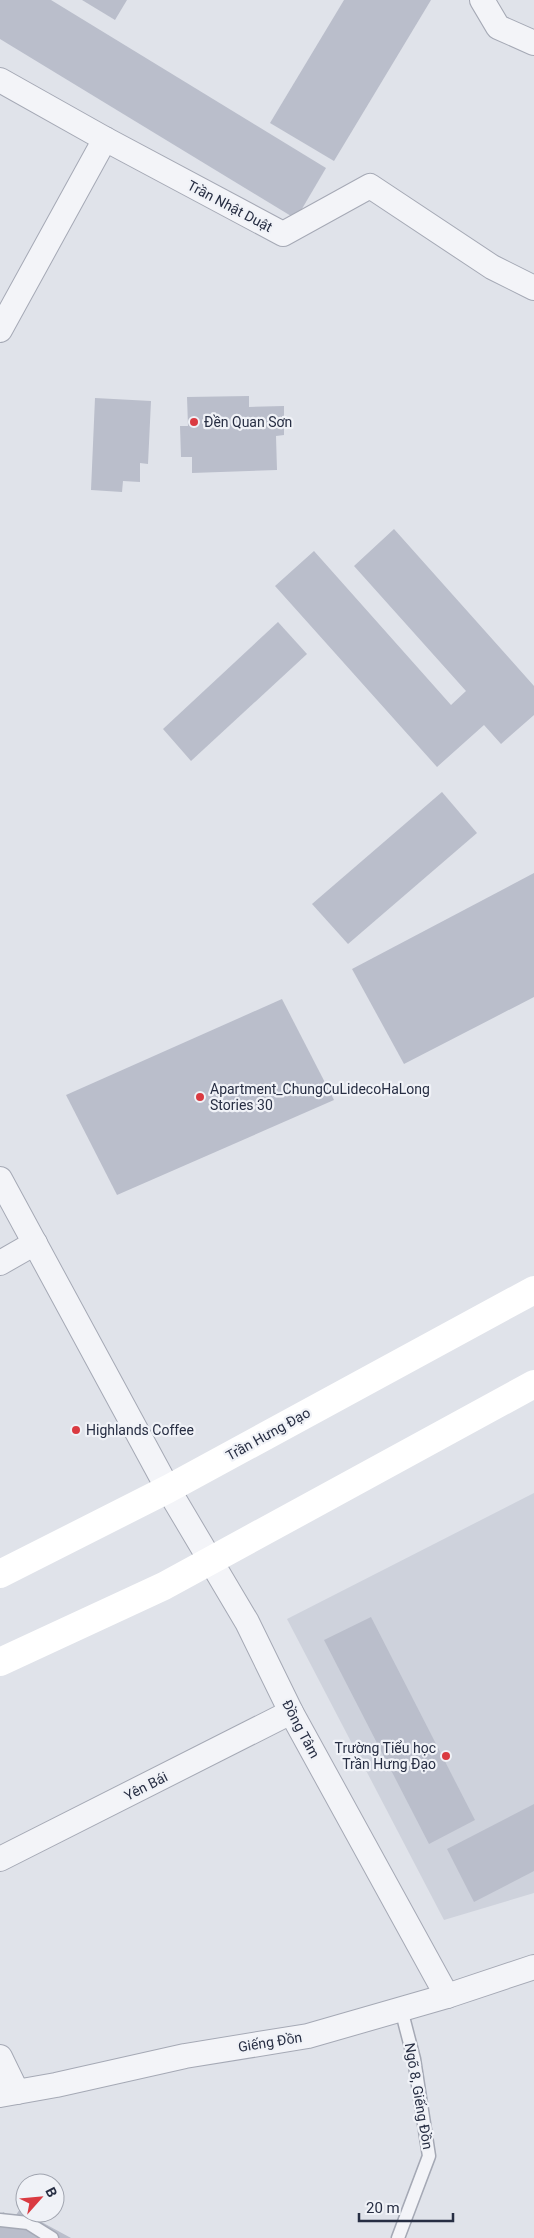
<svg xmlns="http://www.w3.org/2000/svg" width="534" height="2238" viewBox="0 0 534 2238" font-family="Roboto,sans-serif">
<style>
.built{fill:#ced2dc}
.building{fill:#babecb}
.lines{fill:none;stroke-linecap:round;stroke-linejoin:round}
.lane-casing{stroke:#a5a9b5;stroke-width:15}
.street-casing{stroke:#a5a9b5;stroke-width:26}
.lane{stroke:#f3f4f8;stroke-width:12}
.street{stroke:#f3f4f8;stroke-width:24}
.secondary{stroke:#fff;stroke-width:28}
.poi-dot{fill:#da3a41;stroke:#f0f2f7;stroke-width:2}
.labels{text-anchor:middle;stroke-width:4.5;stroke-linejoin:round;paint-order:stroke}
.street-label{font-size:14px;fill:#272e43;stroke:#f0f2f7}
.poi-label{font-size:14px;fill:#272e43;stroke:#f0f2f7;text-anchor:start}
</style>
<rect width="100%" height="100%" fill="#e0e3ea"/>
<path class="built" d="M534,1493V1893L444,1920L287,1619Z"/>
<g class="building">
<path d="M0,0H51L326,168L296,219L0,39Z"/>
<path d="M82,0H127L115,20Z"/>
<path d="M344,0H431L334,161L270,123Z"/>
<path d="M249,396V407L284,406V435L276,436L277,470L192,473V457H181L180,426H188L187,397Z"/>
<path d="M95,398L151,401L148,464L140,463V482L123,481L122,492L91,490Z"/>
<path d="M394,529L534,686V715L501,744L484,725L437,767L275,586L314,551L451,705L466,691L354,566Z"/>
<path d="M278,622L307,654L191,761L163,729Z"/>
<path d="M442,792L477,833L348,944L312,904Z"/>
<path d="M534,873V997L404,1064L352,969Z"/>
<path d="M282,999L334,1100L117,1195L66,1095Z"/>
<path d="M371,1617L475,1820L429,1844L324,1640Z"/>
<path d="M534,1804V1871L474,1902L447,1849Z"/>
<path d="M20,2209L25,2213L71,2238H0V2218L3,2212L14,2218Z"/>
</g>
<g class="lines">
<g class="lane-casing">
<g id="lane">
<path d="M0,2220L28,2223L52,2238"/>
<path d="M398,2238L429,2156L414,2059L401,2009"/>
</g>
</g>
<g class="street-casing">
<g id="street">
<path d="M482,0L498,27L534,43"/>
<path d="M0,80L105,139L283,234L370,186L492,267L534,288"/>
<path d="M0,330L105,139"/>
<path d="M0,1179L168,1489L247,1622L291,1712L447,1996"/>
<path d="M0,1263L35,1243"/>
<path d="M0,1859L291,1712"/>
<path d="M0,2057L17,2092"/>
<path d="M0,2095L56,2085L185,2056L308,2036L447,1996L534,1967"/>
</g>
</g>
<use href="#lane" class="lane"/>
<use href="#street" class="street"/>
<g class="secondary">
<path d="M0,1574L168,1489L534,1290"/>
<path d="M0,1662L164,1586L534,1384"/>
</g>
</g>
<g class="poi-dot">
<circle cx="194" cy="422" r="5"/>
<circle cx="200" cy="1097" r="5"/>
<circle cx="76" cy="1430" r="5"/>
<circle cx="446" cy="1756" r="5"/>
</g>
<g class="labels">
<g class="street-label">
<text transform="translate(230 206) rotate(28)" y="5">Trần Nhật Duật</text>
<text transform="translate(268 1434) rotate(-29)" y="5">Trần Hưng Đạo</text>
<text transform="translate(301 1729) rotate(62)" y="5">Đồng Tâm</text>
<text transform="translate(146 1786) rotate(-27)" y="5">Yên Bái</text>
<text transform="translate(270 2042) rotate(-9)" y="5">Giếng Đồn</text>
<text transform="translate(419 2096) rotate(80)" y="5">Ngõ 8, Giếng Đồn</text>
</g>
<g class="poi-label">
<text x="204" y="427">Đền Quan Sơn</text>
<text x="210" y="1094">Apartment_ChungCuLidecoHaLong<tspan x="210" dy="16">Stories 30</tspan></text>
<text x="86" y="1435">Highlands Coffee</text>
<text x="436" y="1753" text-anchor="end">Trường Tiểu học<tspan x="436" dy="16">Trần Hưng Đạo</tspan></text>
</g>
</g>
<g transform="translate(40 2198) rotate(63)"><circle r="24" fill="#f0f2f7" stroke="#a0a4af"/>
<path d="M0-4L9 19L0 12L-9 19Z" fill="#da3a41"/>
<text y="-8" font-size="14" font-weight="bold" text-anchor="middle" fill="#272e43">B</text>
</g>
<path d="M359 2213v8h94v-8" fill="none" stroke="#272e43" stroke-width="2.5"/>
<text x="366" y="2213" font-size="15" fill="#272e43" stroke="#f0f2f7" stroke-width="4" paint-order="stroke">20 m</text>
</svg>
